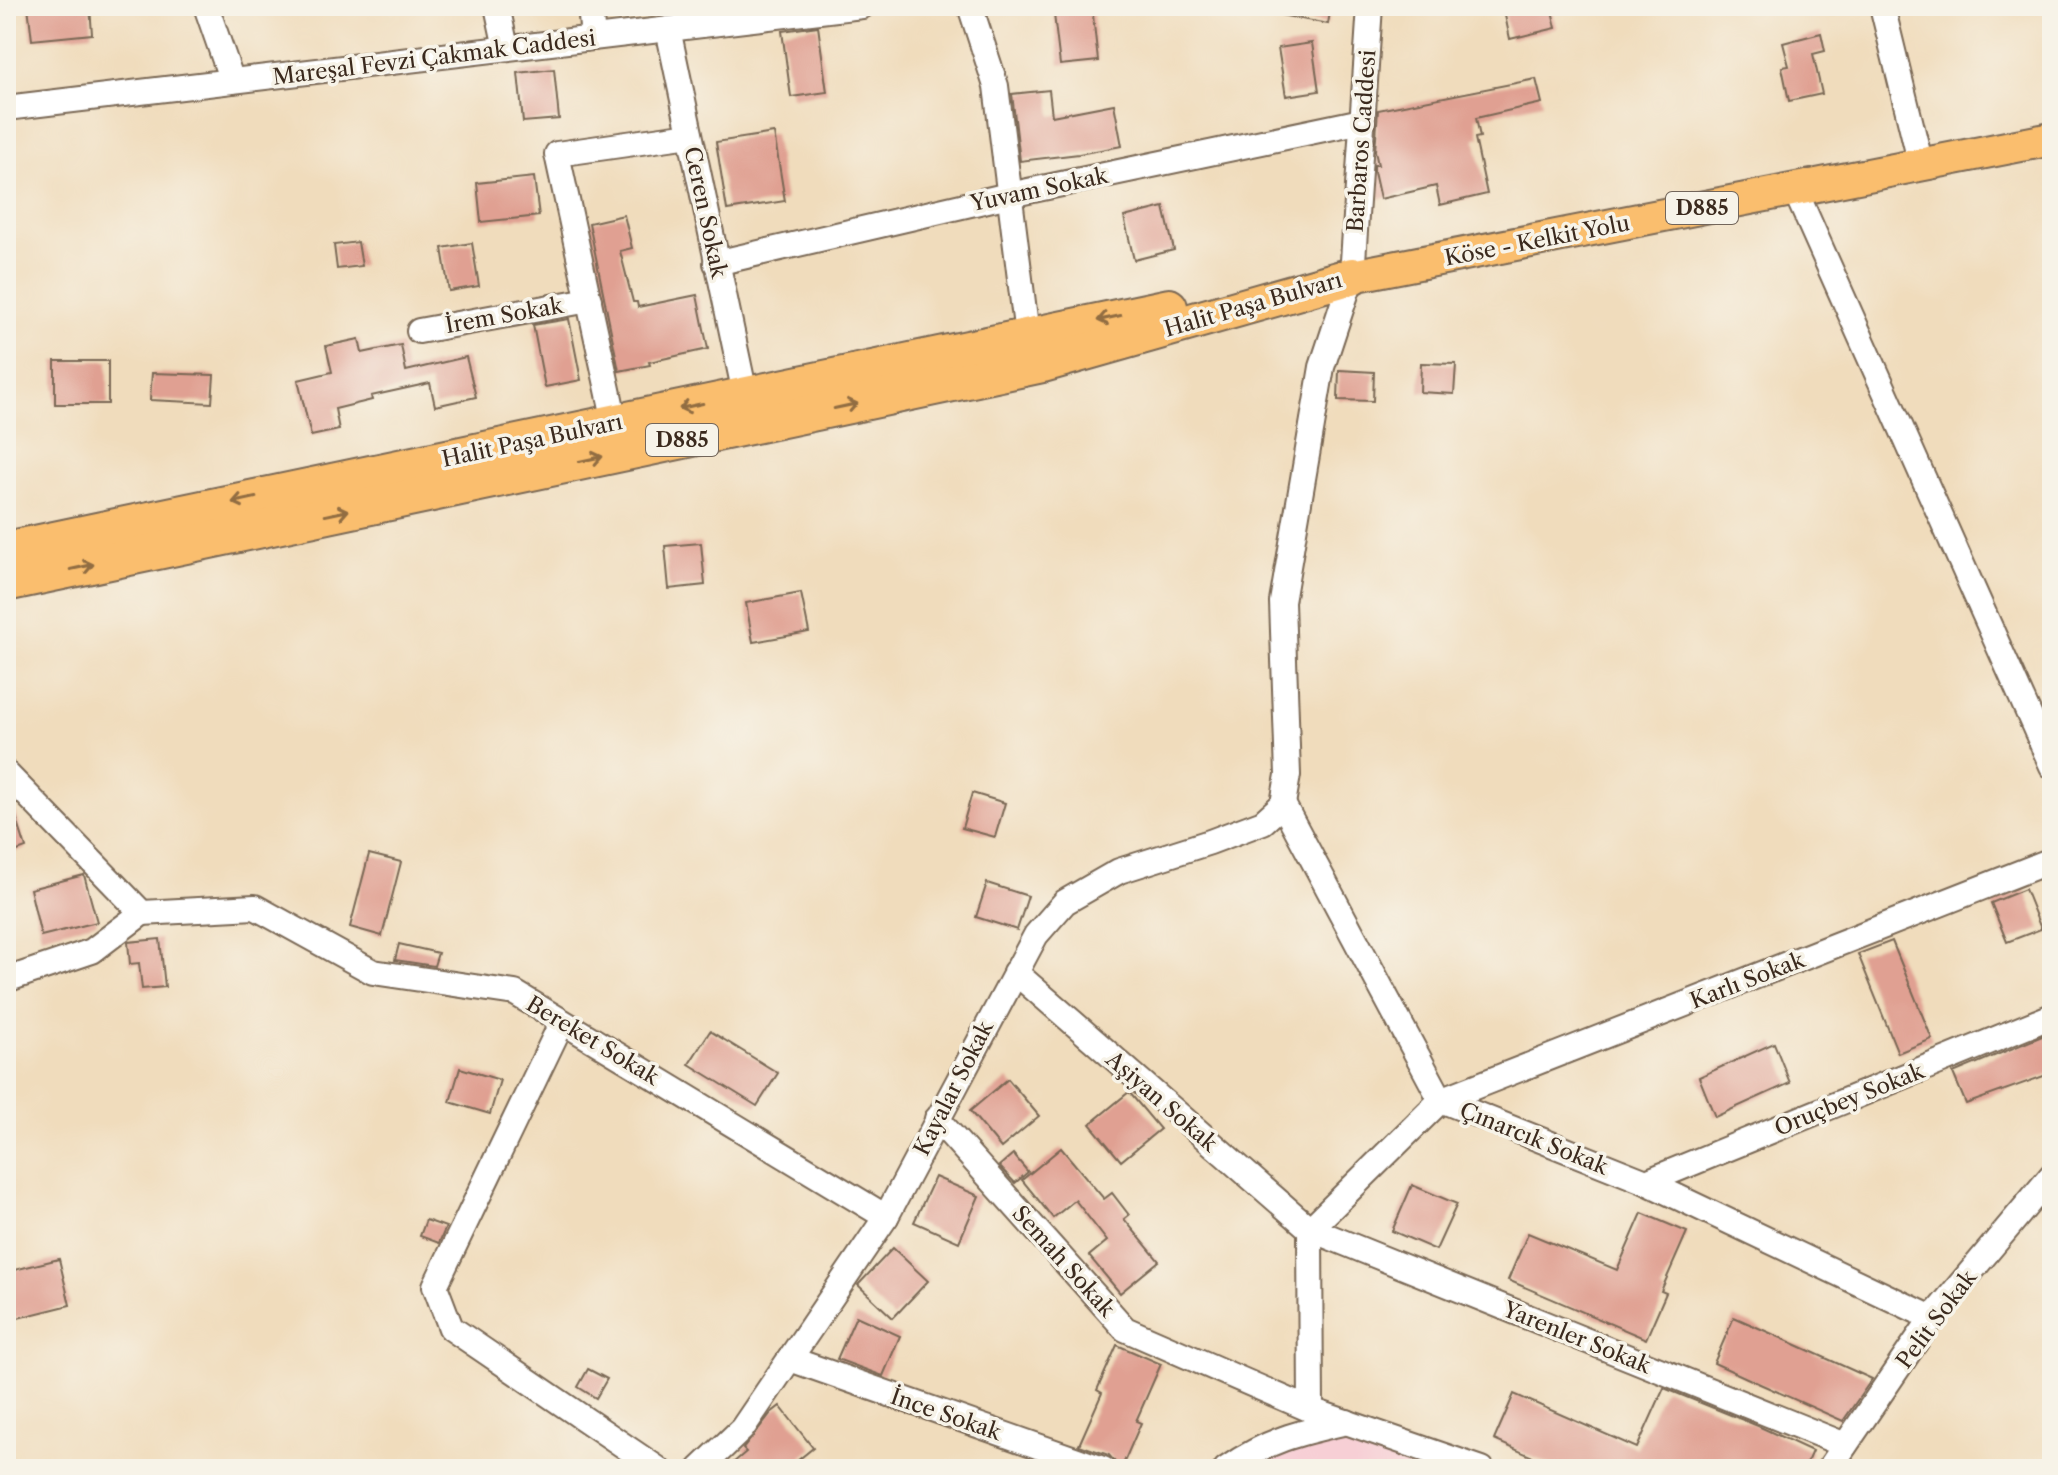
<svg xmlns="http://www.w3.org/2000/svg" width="2058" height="1475" viewBox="0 0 2058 1475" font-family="'Libre Caslon Text',serif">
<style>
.built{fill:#f7cfd5}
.building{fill:#e0a092}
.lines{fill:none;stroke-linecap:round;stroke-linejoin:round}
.minor-casing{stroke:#7a6855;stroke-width:28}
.major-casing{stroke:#7a6855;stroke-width:36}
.highway-casing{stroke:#7a6855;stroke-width:40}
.minor{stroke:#fff;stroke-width:24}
.major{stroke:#fabe6e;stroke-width:32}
.highway{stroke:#fabe6e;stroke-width:36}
.oneway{stroke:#916d42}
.labels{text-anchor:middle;stroke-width:7;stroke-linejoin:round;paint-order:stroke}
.shield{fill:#f7f3e8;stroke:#73665b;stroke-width:2}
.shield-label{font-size:20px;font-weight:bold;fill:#3b2a1e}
.street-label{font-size:22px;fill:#3b2a1e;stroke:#f7f3e8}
</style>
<rect width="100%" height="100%" fill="#f7f3e8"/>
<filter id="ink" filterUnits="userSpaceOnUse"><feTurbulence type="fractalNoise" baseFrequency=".0125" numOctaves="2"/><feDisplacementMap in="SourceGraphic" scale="16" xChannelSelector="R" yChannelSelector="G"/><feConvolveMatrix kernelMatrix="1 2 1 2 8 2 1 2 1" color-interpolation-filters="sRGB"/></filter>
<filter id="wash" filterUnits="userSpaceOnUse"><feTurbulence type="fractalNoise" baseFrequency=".006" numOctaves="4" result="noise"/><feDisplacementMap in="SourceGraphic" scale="32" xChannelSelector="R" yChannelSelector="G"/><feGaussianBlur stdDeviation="1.8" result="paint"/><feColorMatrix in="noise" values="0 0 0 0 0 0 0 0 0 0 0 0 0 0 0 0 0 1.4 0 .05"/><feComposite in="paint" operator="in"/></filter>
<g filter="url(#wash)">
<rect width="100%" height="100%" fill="#f0dcbc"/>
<path class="built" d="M1315,1443L1355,1445L1414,1459L1436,1469H1254L1265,1459Z"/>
<g id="blocks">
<g class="building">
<path d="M28,6H90L92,34L32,40Z"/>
<path d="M1053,6H1092L1098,61L1060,65Z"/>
<path d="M1275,6H1331L1328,24L1275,14Z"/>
<path d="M1503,6H1551L1556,28L1510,39Z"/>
<path d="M818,26L827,92L791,97L782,31Z"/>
<path d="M1821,33L1825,51L1813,54L1822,94L1789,101L1782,67L1789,66L1783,43Z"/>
<path d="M1312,43L1319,91L1286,96L1278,48Z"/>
<path d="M554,69L559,119L523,122L518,73Z"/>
<path d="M1536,79L1542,103L1476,118L1480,137L1475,138L1487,194L1440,205L1436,186L1380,199L1374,172V165H1378L1375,151L1378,110Z"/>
<path d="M1049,90L1052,116L1114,104L1122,146L1079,154L1020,161L1012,94Z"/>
<path d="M774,133L785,201L727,210L716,142Z"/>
<path d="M534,177L539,216L481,222L477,183Z"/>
<path d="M1164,207L1174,250L1134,260L1124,217Z"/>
<path d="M624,215L632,248L620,251L633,302H637L638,307L697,295L708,349L649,362L650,365L619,371L589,223Z"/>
<path d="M358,242L362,266L337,269L334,245Z"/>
<path d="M472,243L479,286L449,291L442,248Z"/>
<path d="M569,319L581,380L545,387L533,325Z"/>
<path d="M359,339L362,353L401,345L406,371L466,357L476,397L435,406L430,383L371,396L372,400L335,409L339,430L311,436L298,380L332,372L326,346Z"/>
<rect x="55" y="361" width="53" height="43"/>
<path d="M1421,363L1456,364L1454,394L1420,392Z"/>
<path d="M1339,370L1374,372L1373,401L1338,400Z"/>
<path d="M152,373L214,375L212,403L150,400Z"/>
<path d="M701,543L705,585L669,589L665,546Z"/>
<path d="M801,593L809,632L753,642L746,603Z"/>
<path d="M972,793L1005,803L995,837L962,828Z"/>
<path d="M6,797L10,798L26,848L6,855Z"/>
<path d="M369,854L401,862L382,936L350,927Z"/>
<path d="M84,875L97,922L41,936L30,889Z"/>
<path d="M987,883L1028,896L1017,930L976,917Z"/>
<path d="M2025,889L2041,929L2007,942L1991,903Z"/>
<path d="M160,939L165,987L142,989L139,963L130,964L128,942Z"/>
<path d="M1892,941L1932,1039L1898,1053L1858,954Z"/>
<path d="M399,944L438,953L434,966L395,960Z"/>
<path d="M710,1031L778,1073L757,1106L689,1064Z"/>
<path d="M2052,1032V1073L1966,1104L1953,1073Z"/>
<path d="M1774,1043L1790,1083L1715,1117L1699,1077Z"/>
<path d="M460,1068L500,1080L490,1114L450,1102Z"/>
<path d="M1008,1079L1039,1116L1001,1148L970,1111Z"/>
<path d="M1129,1092L1160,1129L1121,1161L1090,1124Z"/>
<path d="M1061,1148L1104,1199L1112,1193L1129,1215L1124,1219L1159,1261L1120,1293L1089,1256L1107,1241L1075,1200L1053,1218L1022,1180Z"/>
<path d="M1013,1154L1028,1172L1015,1183L999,1166Z"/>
<path d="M935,1177L979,1196L959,1242L914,1222Z"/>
<path d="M1412,1185L1457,1204L1436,1250L1392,1231Z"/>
<path d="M1642,1213L1687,1232L1661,1291L1666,1293L1646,1339L1508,1280L1528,1233L1617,1270Z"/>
<path d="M426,1220L446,1227L439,1243L420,1236Z"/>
<path d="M893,1248L928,1281L893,1318L858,1285Z"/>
<path d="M59,1259L70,1305L6,1321V1272Z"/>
<path d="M856,1316L900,1336L883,1376L837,1359Z"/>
<path d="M1734,1317L1779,1337L1872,1379L1843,1421L1760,1384L1714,1363Z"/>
<path d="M1117,1345L1161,1364L1136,1421L1141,1423L1121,1469L1109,1455L1079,1445L1102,1393L1097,1390Z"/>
<path d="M588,1369L607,1379L596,1398L578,1387Z"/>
<path d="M1664,1388L1758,1426L1812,1451L1804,1469H1560L1494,1440L1514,1394L1637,1448Z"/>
<path d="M780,1406L813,1448L787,1469H726L746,1452L743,1449L771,1413Z"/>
</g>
</g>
</g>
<g filter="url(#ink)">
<use href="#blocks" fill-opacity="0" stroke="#7a6855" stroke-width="2"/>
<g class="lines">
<g class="minor-casing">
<g id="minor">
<path d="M206,6L232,81"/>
<path d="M497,6L506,48"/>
<path d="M590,6L593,38"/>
<path d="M970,6L996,86L1027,335"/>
<path d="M1882,6L1921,165"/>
<path d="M668,29L745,394"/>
<path d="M6,108L862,6"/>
<path d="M1795,190L2052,766"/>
<path d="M716,263L1009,195L1362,121"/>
<path d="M419,331L589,300"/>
<path d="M615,422L557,154L690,135"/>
<path d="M6,773L142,913L255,907L373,972L515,993L886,1217"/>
<path d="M1283,804L1441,1100L1646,1182L1932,1318"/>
<path d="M1283,804L1288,775L1282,602L1322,367L1352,276L1370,6"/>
<path d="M1015,972L1310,1229L1845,1445"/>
<path d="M6,980L92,951L142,913"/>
<path d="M562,1022L435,1286L451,1328L658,1469"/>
<path d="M937,1119L1125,1329L1311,1410L1482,1469"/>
<path d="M1646,1182L2052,1016"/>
<path d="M790,1359L1103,1469"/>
<path d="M1311,1410L1310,1229L1441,1100L2052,860"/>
<path d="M700,1469L742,1429L886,1217L1036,935L1065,902L1119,871L1210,842L1263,822L1283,804"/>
<path d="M1226,1469C1268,1440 1297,1433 1347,1422"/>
<path d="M1829,1469L1932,1318L2052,1175"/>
</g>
</g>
<g class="major-casing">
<path id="major" d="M1352,276L2052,139"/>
</g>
<g class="highway-casing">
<g id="highway">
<path d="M6,550L1169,307"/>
<path d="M6,583L1043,364L1352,276"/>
</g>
</g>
<use href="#minor" class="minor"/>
<use href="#major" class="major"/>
<use href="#highway" class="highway"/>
</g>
<defs><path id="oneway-shaft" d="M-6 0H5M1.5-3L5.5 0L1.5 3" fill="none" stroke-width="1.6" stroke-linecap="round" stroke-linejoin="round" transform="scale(2)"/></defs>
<g class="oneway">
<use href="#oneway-shaft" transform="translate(1109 318) rotate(168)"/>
<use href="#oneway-shaft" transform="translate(691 406) rotate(168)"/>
<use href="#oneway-shaft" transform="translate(846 406) rotate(-12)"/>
<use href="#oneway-shaft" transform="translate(591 459) rotate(-12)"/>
<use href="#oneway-shaft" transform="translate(244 500) rotate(168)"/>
<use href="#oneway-shaft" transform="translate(337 513) rotate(-12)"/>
<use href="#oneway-shaft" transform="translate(82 567) rotate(-12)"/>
</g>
</g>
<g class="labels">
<g class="shield">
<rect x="1666" y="192" width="72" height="32" rx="6"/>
<rect x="646" y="424" width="72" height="32" rx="6"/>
</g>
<g class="shield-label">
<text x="1702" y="215">D885</text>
<text x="682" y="447">D885</text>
</g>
<g class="street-label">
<text transform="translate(434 57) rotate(-7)" y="8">Mareşal Fevzi Çakmak Caddesi</text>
<text transform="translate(1361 141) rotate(-86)" y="8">Barbaros Caddesi</text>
<text transform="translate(1039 189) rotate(-12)" y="8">Yuvam Sokak</text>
<text transform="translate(706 212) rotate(78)" y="8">Ceren Sokak</text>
<text transform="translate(1537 240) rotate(-11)" y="8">Köse - Kelkit Yolu</text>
<text transform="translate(1253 304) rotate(-16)" y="8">Halit Paşa Bulvarı</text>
<text transform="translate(504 315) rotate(-10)" y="8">İrem Sokak</text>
<text transform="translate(532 440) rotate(-12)" y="8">Halit Paşa Bulvarı</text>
<text transform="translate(1747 980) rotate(-21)" y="8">Karlı Sokak</text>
<text transform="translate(593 1040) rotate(31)" y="8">Bereket Sokak</text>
<text transform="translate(953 1088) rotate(-63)" y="8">Kayalar Sokak</text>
<text transform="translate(1849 1099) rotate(-22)" y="8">Oruçbey Sokak</text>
<text transform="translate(1162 1101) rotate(41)" y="8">Aşiyan Sokak</text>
<text transform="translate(1534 1138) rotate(22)" y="8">Çınarcık Sokak</text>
<text transform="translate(1064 1261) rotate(48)" y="8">Semah Sokak</text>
<text transform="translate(1936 1319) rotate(-53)" y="8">Pelit Sokak</text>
<text transform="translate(1577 1337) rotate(22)" y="8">Yarenler Sokak</text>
<text transform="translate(946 1414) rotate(19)" y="8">İnce Sokak</text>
</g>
</g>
<rect width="2058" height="1475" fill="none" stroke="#f7f3e8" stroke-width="32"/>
</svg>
